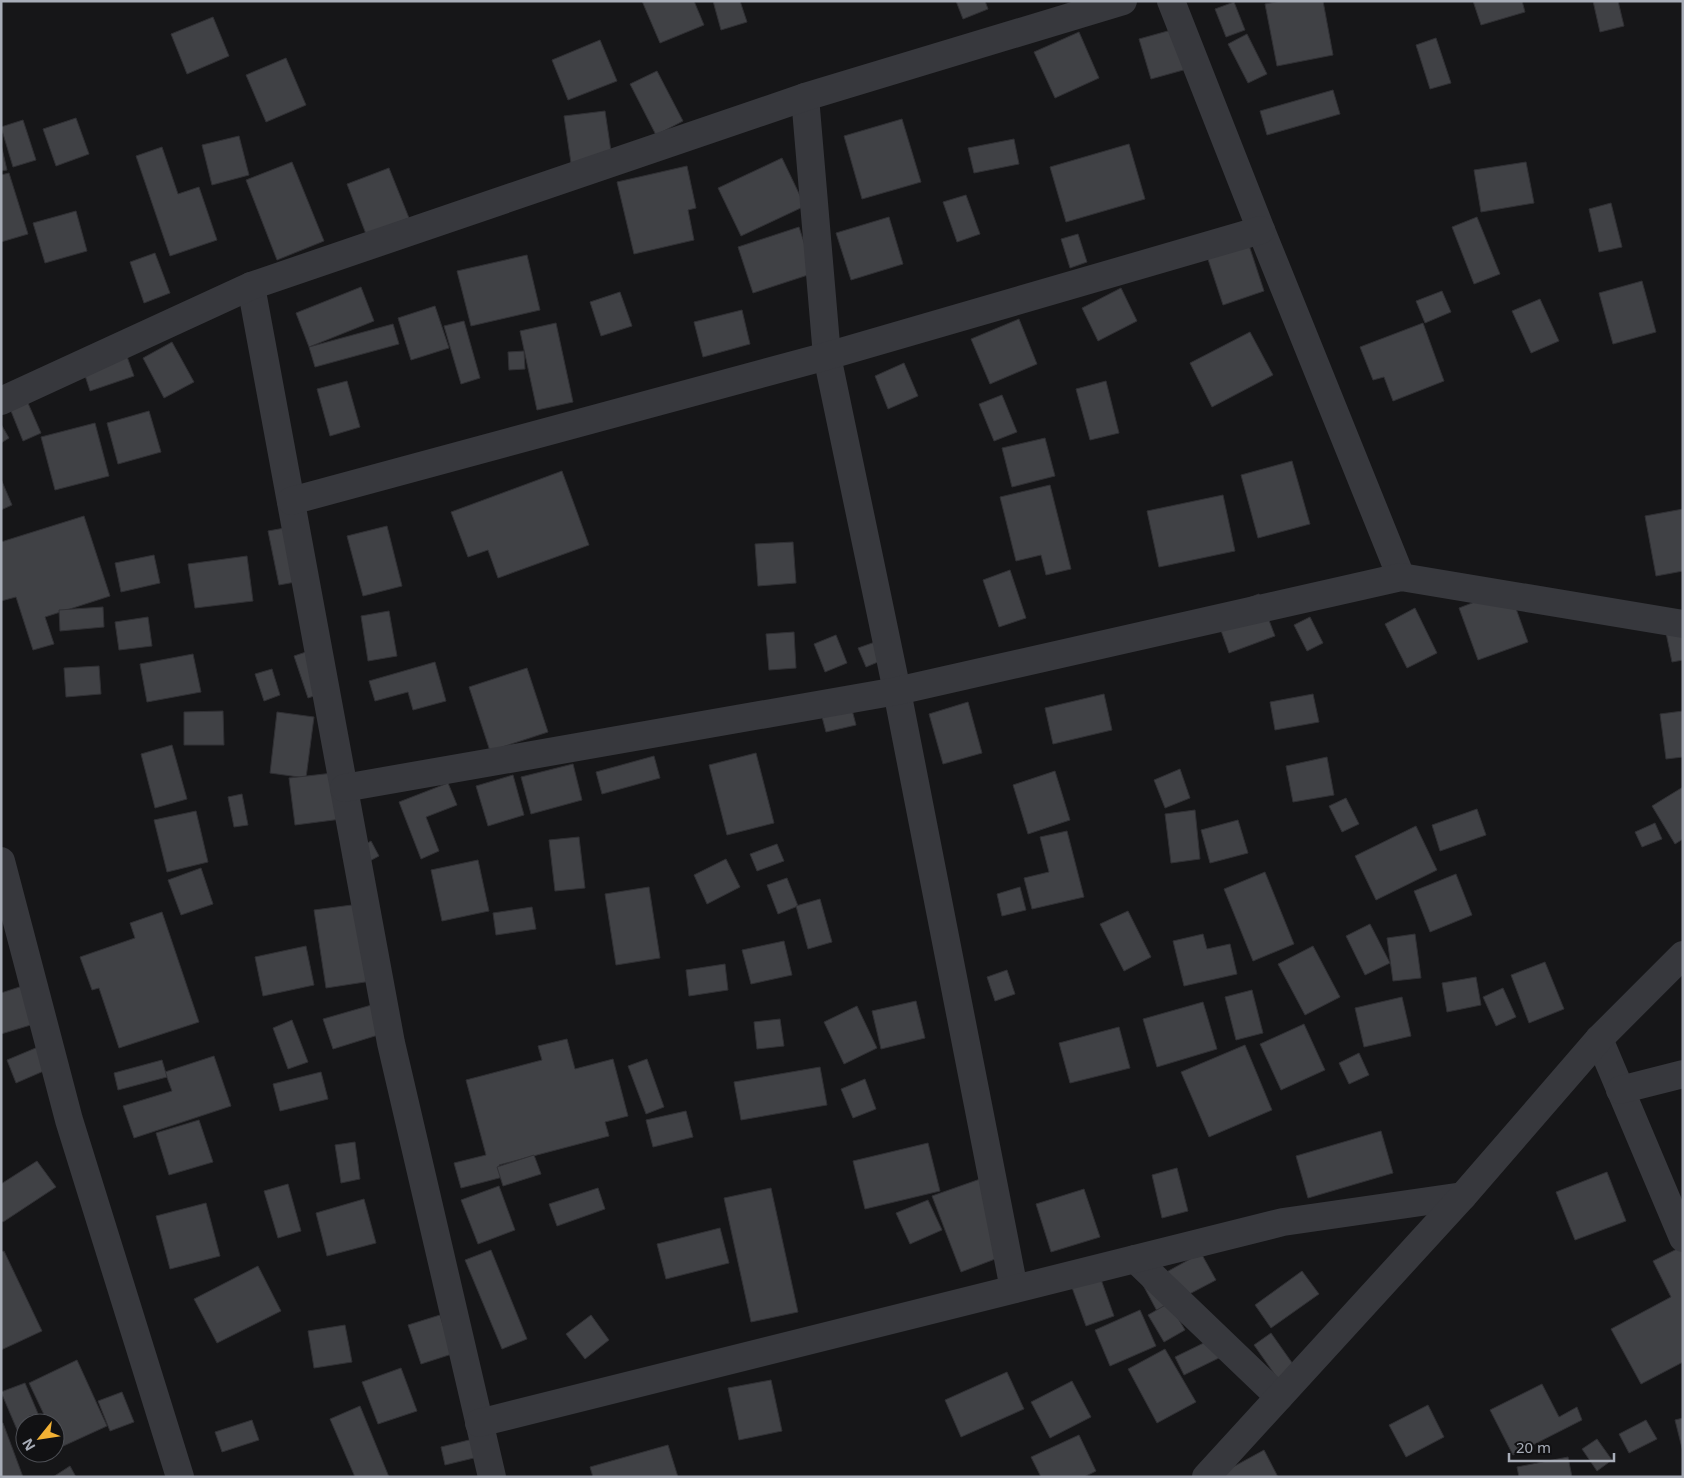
<svg xmlns="http://www.w3.org/2000/svg" width="1684" height="1478" viewBox="0 0 1684 1478" font-family="'Noto Sans',sans-serif">
<style>
.building{fill:#404145;stroke:#303034}
.lines{fill:none;stroke-linecap:round;stroke-linejoin:round}
.street{stroke:#37383d;stroke-width:28}
</style>
<rect width="100%" height="100%" fill="#161618"/>
<g class="building">
<path d="M642,1H694L704,25L660,43Z"/>
<path d="M713,1H740L747,22L721,30Z"/>
<path d="M956,1H985L988,9L963,19Z"/>
<path d="M1281,1H1323L1333,55L1277,66L1265,4Z"/>
<path d="M1473,1H1522L1525,12L1481,25Z"/>
<path d="M1593,1H1618L1624,26L1600,32Z"/>
<path d="M1234,2L1245,30L1226,37L1215,9Z"/>
<path d="M213,17L229,56L187,74L171,34Z"/>
<path d="M1175,29L1187,69L1151,79L1139,39Z"/>
<path d="M1079,32L1099,78L1055,98L1034,52Z"/>
<path d="M1247,34L1267,74L1248,83L1228,44Z"/>
<path d="M1436,38L1451,83L1430,89L1416,45Z"/>
<path d="M600,40L617,81L568,100L552,60Z"/>
<path d="M286,58L306,105L266,122L246,75Z"/>
<path d="M657,71L683,121L656,135L630,84Z"/>
<path d="M1333,90L1340,114L1267,135L1260,111Z"/>
<path d="M605,111L612,158L571,163L564,116Z"/>
<path d="M76,118L89,154L56,166L43,129Z"/>
<path d="M902,119L921,182L862,199L844,136Z"/>
<path d="M23,120L36,160L13,167L1,127Z"/>
<path d="M239,136L249,175L212,185L202,145Z"/>
<path d="M1014,139L1019,164L974,173L968,148Z"/>
<path d="M1,144L7,170L1,171Z"/>
<path d="M1129,144L1145,199L1066,222L1050,167Z"/>
<path d="M162,147L178,194L199,187L217,240L170,256L136,156Z"/>
<path d="M782,158L805,206L741,236L718,188Z"/>
<path d="M292,162L324,241L277,260L246,180Z"/>
<path d="M1526,162L1534,203L1481,212L1474,170Z"/>
<path d="M687,166L696,208L688,210L694,240L634,254L617,182Z"/>
<path d="M389,168L409,218L366,234L347,184Z"/>
<path d="M9,173L28,234L1,242V175Z"/>
<path d="M966,195L980,234L957,242L943,202Z"/>
<path d="M1611,203L1622,247L1599,252L1589,209Z"/>
<path d="M76,211L87,251L45,263L33,223Z"/>
<path d="M889,217L903,264L851,280L836,233Z"/>
<path d="M1477,217L1500,274L1474,284L1452,227Z"/>
<path d="M799,227L814,273L753,293L738,247Z"/>
<path d="M1244,230L1264,291L1223,305L1203,244Z"/>
<path d="M1078,234L1087,262L1070,268L1061,239Z"/>
<path d="M155,253L170,293L144,303L130,262Z"/>
<path d="M527,255L540,310L471,326L457,271Z"/>
<path d="M1642,281L1656,332L1613,344L1599,293Z"/>
<path d="M361,287L374,321L309,347L296,313Z"/>
<path d="M1121,288L1137,321L1098,341L1082,308Z"/>
<path d="M1442,291L1451,312L1425,323L1416,301Z"/>
<path d="M620,292L632,326L601,336L590,302Z"/>
<path d="M1540,299L1559,341L1531,353L1512,311Z"/>
<path d="M435,306L449,348L411,360L398,318Z"/>
<path d="M742,310L750,344L703,357L694,322Z"/>
<path d="M1019,319L1037,364L990,384L971,339Z"/>
<path d="M464,321L480,378L461,384L444,326Z"/>
<path d="M556,323L573,402L537,410L520,331Z"/>
<path d="M1423,323L1444,381L1393,401L1384,377L1373,380L1360,347Z"/>
<path d="M393,324L399,344L315,367L309,347Z"/>
<path d="M1250,332L1273,375L1212,407L1190,363Z"/>
<path d="M172,342L194,382L164,398L143,358Z"/>
<path d="M125,351L134,376L90,391L82,366Z"/>
<path d="M524,351L525,369L509,370L508,352Z"/>
<path d="M904,363L918,396L888,409L875,376Z"/>
<path d="M347,381L360,427L330,436L317,389Z"/>
<path d="M1106,381L1119,433L1090,440L1076,389Z"/>
<path d="M24,394L41,433L23,441L7,401Z"/>
<path d="M1002,395L1017,432L994,441L979,404Z"/>
<path d="M149,411L161,452L118,464L107,423Z"/>
<path d="M95,423L109,476L55,490L41,437Z"/>
<path d="M1,424L9,438L1,443Z"/>
<path d="M1045,438L1055,476L1012,487L1002,448Z"/>
<path d="M1292,461L1310,524L1258,538L1241,475Z"/>
<path d="M562,471L589,545L498,578L488,550L468,557L451,512Z"/>
<path d="M1,479L12,505L1,510Z"/>
<path d="M1050,485L1071,569L1046,575L1041,555L1016,561L1000,497Z"/>
<path d="M1223,495L1235,551L1159,567L1147,511Z"/>
<path d="M1683,509V571L1656,576L1645,516Z"/>
<path d="M84,516L110,596L45,617L54,644L33,650L16,597L1,601V542Z"/>
<path d="M307,524L317,578L279,585L268,531Z"/>
<path d="M387,526L402,586L363,596L347,536Z"/>
<path d="M793,542L796,583L758,586L755,544Z"/>
<path d="M154,555L160,583L121,592L115,563Z"/>
<path d="M247,556L253,601L195,608L188,564Z"/>
<path d="M1010,570L1026,618L999,627L983,580Z"/>
<path d="M1509,589L1528,642L1478,660L1459,608Z"/>
<path d="M1259,594L1275,636L1229,653L1214,611Z"/>
<path d="M103,607L104,627L60,631L59,610Z"/>
<path d="M1415,608L1437,653L1407,668L1385,624Z"/>
<path d="M389,611L397,656L368,661L361,616Z"/>
<path d="M148,617L152,646L119,650L115,622Z"/>
<path d="M1310,617L1323,643L1307,651L1294,625Z"/>
<path d="M1683,625V660L1672,662L1665,628Z"/>
<path d="M794,632L796,668L769,670L766,634Z"/>
<path d="M836,635L847,663L825,672L814,644Z"/>
<path d="M878,641L885,659L866,667L858,648Z"/>
<path d="M315,649L329,691L308,698L294,656Z"/>
<path d="M193,654L201,692L147,702L140,664Z"/>
<path d="M435,662L446,701L413,710L408,692L375,701L369,681Z"/>
<path d="M99,666L101,694L66,697L64,668Z"/>
<path d="M527,668L548,732L490,751L469,687Z"/>
<path d="M272,669L280,695L264,701L255,674Z"/>
<path d="M1104,694L1112,730L1053,744L1045,708Z"/>
<path d="M1313,694L1319,722L1275,730L1270,702Z"/>
<path d="M968,702L982,753L943,764L929,714Z"/>
<path d="M851,706L856,725L826,732L821,713Z"/>
<path d="M223,711L224,745H184V712Z"/>
<path d="M1683,711V757L1666,759L1660,714Z"/>
<path d="M277,712L314,717L306,778L270,773Z"/>
<path d="M172,745L187,799L155,808L141,754Z"/>
<path d="M756,753L774,823L727,835L709,765Z"/>
<path d="M654,756L660,778L602,794L596,772Z"/>
<path d="M1327,757L1334,795L1293,802L1286,766Z"/>
<path d="M573,764L582,800L531,814L521,777Z"/>
<path d="M1180,769L1190,798L1165,808L1154,780Z"/>
<path d="M351,771L357,817L295,825L289,778Z"/>
<path d="M1055,771L1070,820L1028,834L1013,785Z"/>
<path d="M513,775L524,815L488,826L476,786Z"/>
<path d="M448,783L457,805L426,817L439,851L421,859L399,802Z"/>
<path d="M1683,787V839L1675,844L1652,806Z"/>
<path d="M242,794L248,825L234,827L228,797Z"/>
<path d="M1346,798L1359,824L1342,832L1329,806Z"/>
<path d="M1477,809L1486,835L1440,851L1432,825Z"/>
<path d="M1195,810L1200,859L1171,863L1165,814Z"/>
<path d="M196,811L208,862L167,872L154,820Z"/>
<path d="M1238,820L1248,853L1210,863L1201,830Z"/>
<path d="M1655,823L1662,839L1642,847L1635,832Z"/>
<path d="M1416,826L1437,870L1376,900L1355,856Z"/>
<path d="M1067,831L1084,897L1032,909L1024,878L1049,872L1040,837Z"/>
<path d="M579,837L585,888L555,891L549,840Z"/>
<path d="M371,841L379,856L351,871L343,857Z"/>
<path d="M777,844L784,861L757,871L750,854Z"/>
<path d="M726,859L740,887L707,904L694,875Z"/>
<path d="M478,860L489,911L442,921L431,870Z"/>
<path d="M201,868L213,904L181,915L168,880Z"/>
<path d="M1265,872L1294,944L1253,961L1224,889Z"/>
<path d="M1456,874L1472,915L1430,932L1414,891Z"/>
<path d="M787,878L798,906L778,914L767,885Z"/>
<path d="M649,887L660,958L616,965L605,894Z"/>
<path d="M1020,887L1026,910L1002,916L997,894Z"/>
<path d="M820,899L832,942L808,949L796,906Z"/>
<path d="M367,903L378,980L326,988L314,910Z"/>
<path d="M532,907L536,929L496,935L493,913Z"/>
<path d="M1128,911L1151,957L1124,971L1100,924Z"/>
<path d="M162,912L199,1022L119,1048L99,988L92,990L80,957L135,938L130,923Z"/>
<path d="M1370,924L1390,963L1365,975L1346,936Z"/>
<path d="M1203,934L1207,949L1230,944L1237,974L1184,986L1173,941Z"/>
<path d="M1415,934L1421,978L1393,981L1387,938Z"/>
<path d="M784,941L792,975L751,984L742,950Z"/>
<path d="M306,946L314,985L263,996L255,957Z"/>
<path d="M1313,946L1340,997L1305,1015L1278,964Z"/>
<path d="M1545,962L1564,1009L1529,1023L1511,975Z"/>
<path d="M725,964L728,990L689,996L686,970Z"/>
<path d="M1007,970L1015,994L995,1001L987,977Z"/>
<path d="M1476,977L1481,1005L1447,1012L1442,983Z"/>
<path d="M32,983L44,1021L1,1034V993Z"/>
<path d="M1503,988L1516,1017L1496,1026L1483,997Z"/>
<path d="M1252,990L1263,1033L1236,1040L1225,997Z"/>
<path d="M1402,997L1411,1036L1364,1047L1355,1008Z"/>
<path d="M916,1001L925,1038L881,1049L872,1011Z"/>
<path d="M382,1002L391,1031L333,1049L323,1019Z"/>
<path d="M1203,1002L1217,1049L1157,1067L1143,1019Z"/>
<path d="M857,1006L877,1048L844,1064L824,1022Z"/>
<path d="M780,1019L784,1046L757,1049L754,1022Z"/>
<path d="M292,1020L308,1062L288,1069L273,1028Z"/>
<path d="M1304,1024L1325,1070L1281,1090L1260,1044Z"/>
<path d="M1119,1027L1130,1068L1070,1083L1059,1043Z"/>
<path d="M567,1039L575,1069L613,1059L628,1116L605,1122L609,1136L499,1165L503,1177L461,1188L454,1163L486,1155L466,1080L542,1060L538,1046Z"/>
<path d="M50,1042L60,1064L16,1083L7,1060Z"/>
<path d="M1245,1045L1272,1110L1209,1137L1181,1072Z"/>
<path d="M1359,1053L1369,1075L1349,1084L1339,1063Z"/>
<path d="M214,1056L231,1106L134,1138L123,1106L172,1091L165,1072Z"/>
<path d="M647,1059L664,1107L646,1114L628,1066Z"/>
<path d="M162,1060L167,1077L118,1090L114,1073Z"/>
<path d="M820,1067L827,1105L741,1120L734,1082Z"/>
<path d="M321,1072L328,1099L280,1111L273,1084Z"/>
<path d="M865,1079L876,1109L853,1118L841,1089Z"/>
<path d="M686,1111L693,1137L653,1147L646,1120Z"/>
<path d="M199,1120L213,1162L169,1175L156,1133Z"/>
<path d="M1381,1131L1393,1173L1308,1198L1296,1156Z"/>
<path d="M355,1142L360,1179L341,1183L335,1145Z"/>
<path d="M928,1143L940,1191L865,1209L853,1161Z"/>
<path d="M534,1155L541,1174L503,1186L497,1167Z"/>
<path d="M37,1161L56,1187L3,1222L1,1220V1184Z"/>
<path d="M1177,1168L1188,1211L1162,1218L1152,1175Z"/>
<path d="M1607,1172L1626,1221L1575,1240L1556,1192Z"/>
<path d="M983,1178L1011,1253L961,1272L932,1196Z"/>
<path d="M288,1184L301,1231L278,1238L264,1191Z"/>
<path d="M499,1186L515,1230L478,1244L461,1200Z"/>
<path d="M598,1188L605,1209L557,1226L549,1204Z"/>
<path d="M771,1188L798,1312L751,1322L724,1198Z"/>
<path d="M1084,1189L1100,1237L1051,1252L1036,1204Z"/>
<path d="M364,1199L376,1243L327,1256L316,1213Z"/>
<path d="M928,1200L942,1230L910,1244L896,1213Z"/>
<path d="M206,1203L220,1256L170,1269L156,1216Z"/>
<path d="M720,1228L729,1263L666,1279L657,1244Z"/>
<path d="M1683,1246V1362L1641,1384L1611,1329L1671,1297L1653,1261Z"/>
<path d="M491,1250L527,1339L502,1349L465,1260Z"/>
<path d="M4,1251L42,1331L1,1350V1252Z"/>
<path d="M1201,1253L1216,1280L1157,1311L1143,1285Z"/>
<path d="M258,1266L281,1311L217,1343L194,1299Z"/>
<path d="M1098,1271L1114,1316L1086,1326L1070,1282Z"/>
<path d="M1302,1271L1319,1294L1271,1328L1255,1305Z"/>
<path d="M1169,1303L1185,1330L1164,1342L1148,1315Z"/>
<path d="M1140,1310L1156,1346L1110,1366L1095,1330Z"/>
<path d="M440,1315L452,1354L421,1364L408,1325Z"/>
<path d="M591,1315L609,1340L585,1359L566,1334Z"/>
<path d="M345,1325L352,1362L314,1368L308,1331Z"/>
<path d="M1271,1333L1295,1367L1278,1379L1254,1345Z"/>
<path d="M1216,1337L1225,1355L1184,1375L1175,1357Z"/>
<path d="M1165,1349L1196,1402L1157,1423L1128,1369Z"/>
<path d="M77,1360L107,1426L59,1448L55,1439V1423H48L29,1383Z"/>
<path d="M401,1368L417,1411L378,1424L362,1382Z"/>
<path d="M1007,1372L1024,1409L961,1437L945,1400Z"/>
<path d="M771,1380L782,1431L739,1440L728,1388Z"/>
<path d="M1072,1381L1091,1417L1050,1438L1031,1402Z"/>
<path d="M25,1383L42,1423H25V1437L21,1439L1,1392Z"/>
<path d="M1542,1384L1559,1417L1577,1407L1582,1420L1513,1455L1490,1410Z"/>
<path d="M122,1392L134,1422L110,1431L98,1401Z"/>
<path d="M1428,1405L1444,1437L1406,1457L1389,1425Z"/>
<path d="M360,1406L389,1477H355L330,1419Z"/>
<path d="M1683,1418V1452L1675,1420Z"/>
<path d="M252,1420L259,1440L222,1452L215,1432Z"/>
<path d="M1646,1420L1657,1439L1629,1453L1619,1434Z"/>
<path d="M1,1423H3L23,1477H1Z"/>
<path d="M1079,1435L1096,1471L1084,1477H1041L1031,1457Z"/>
<path d="M473,1439L478,1457L445,1465L441,1447Z"/>
<path d="M1597,1439L1612,1460L1597,1471L1582,1449Z"/>
<path d="M668,1445L678,1477H593L590,1467Z"/>
<path d="M1264,1450L1278,1477H1224L1222,1473Z"/>
<path d="M1568,1457L1572,1477H1519L1517,1467Z"/>
<path d="M70,1466L76,1477H53Z"/>
</g>
<g class="lines">
<g class="street">
<path d="M1171,1L1261,230L1401,577"/>
<path d="M805,97L827,356L897,691L1014,1289"/>
<path d="M251,286L391,1043L492,1477"/>
<path d="M1,401L251,286L805,97L1123,1"/>
<path d="M291,501L827,356L1261,230"/>
<path d="M344,788L897,691L1401,577L1683,624"/>
<path d="M1,861L69,1120L180,1477"/>
<path d="M1599,1039L1683,1238"/>
<path d="M1620,1090L1683,1074"/>
<path d="M1135,1259L1279,1397"/>
<path d="M479,1423L1283,1222L1463,1196"/>
<path d="M1206,1477L1463,1196L1599,1039L1683,955"/>
</g>
</g>
<rect width="1684" height="1478" fill="none" stroke="#a8adb8" stroke-width="5"/>
<g transform="translate(40 1438) rotate(240)"><circle r="24" fill="#111113" stroke="#4d4f55"/>
<path d="M0-4L9 19L0 12L-9 19Z" fill="#f2b134"/>
<text y="-8" font-size="14" font-weight="bold" text-anchor="middle" fill="#a8adb8">N</text>
</g>
<path d="M1509 1453v8h105v-8" fill="none" stroke="#a8adb8" stroke-width="2.5"/>
<text x="1516" y="1453" font-size="15" fill="#a8adb8" stroke="#111113" stroke-width="4" paint-order="stroke">20 m</text>
</svg>
